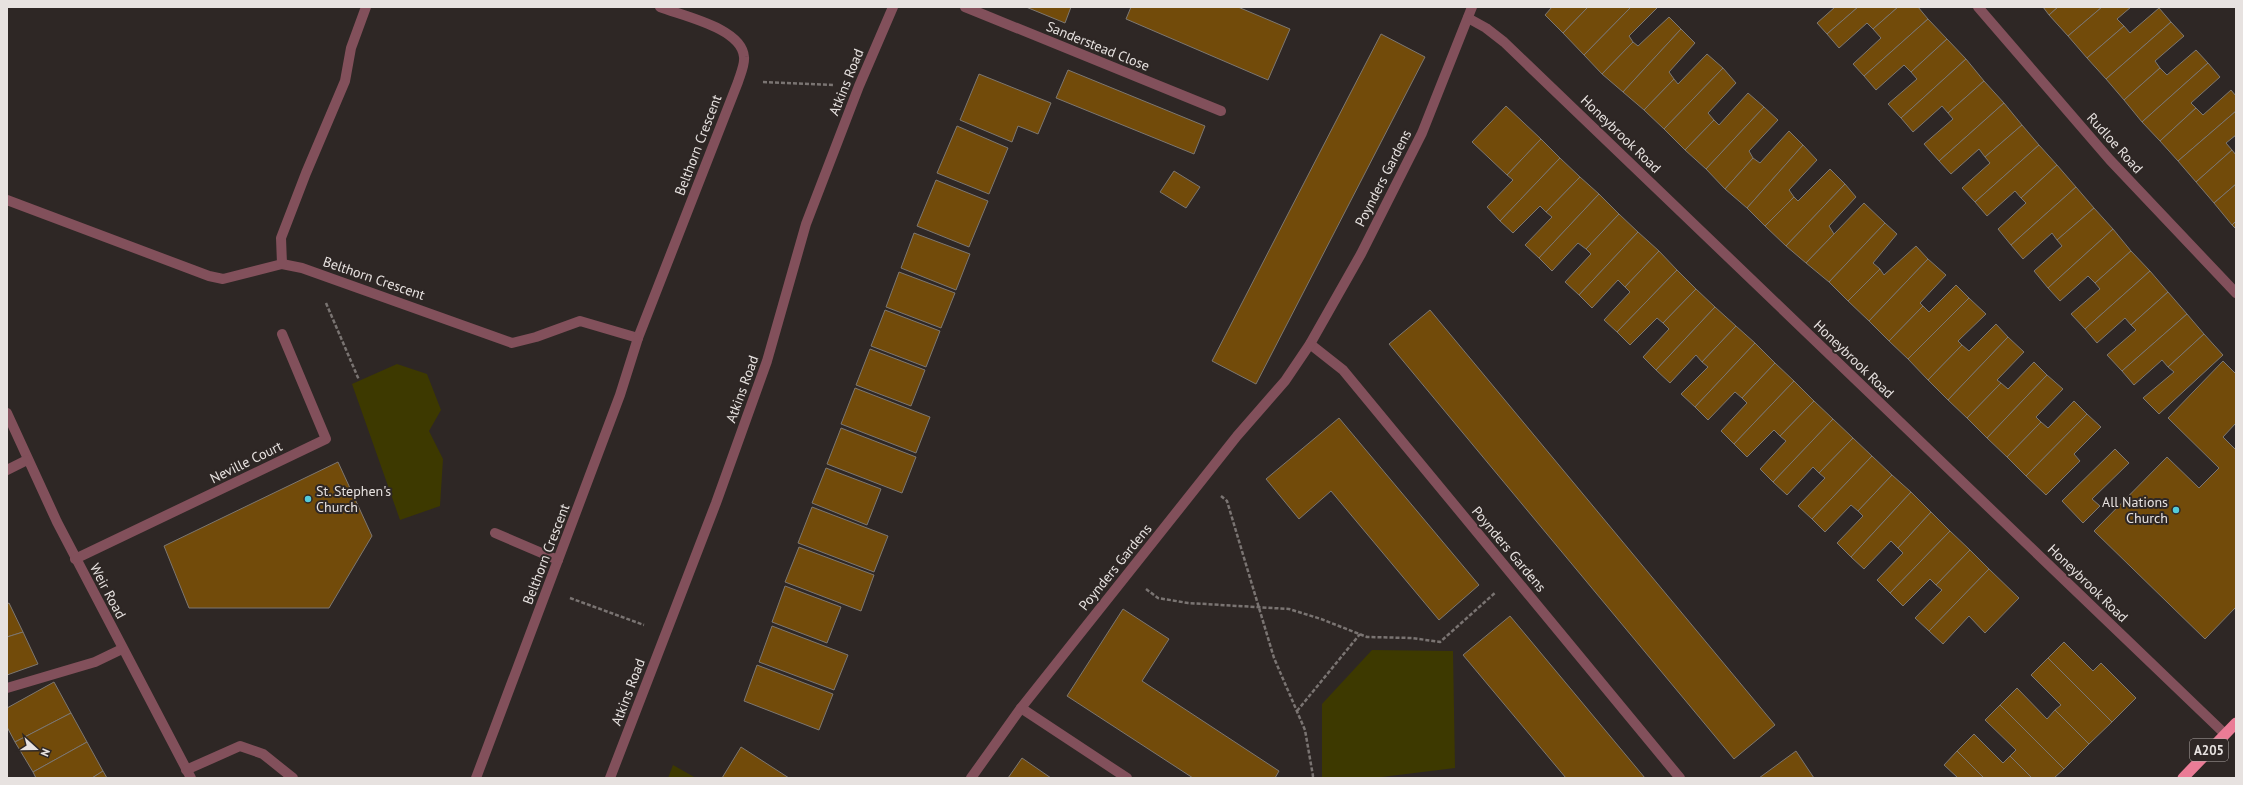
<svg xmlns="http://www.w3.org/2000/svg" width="2243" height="785" viewBox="0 0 2243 785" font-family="'PT Sans',sans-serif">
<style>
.green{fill:#3d3900}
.building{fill:#724b0a;stroke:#7d7771}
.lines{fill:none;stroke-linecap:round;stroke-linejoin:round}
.path{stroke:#7a7472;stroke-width:2.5;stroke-dasharray:4 2;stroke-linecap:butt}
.service{stroke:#82505b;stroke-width:10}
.minor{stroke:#82505b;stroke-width:10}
.trunk{stroke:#ea7c96;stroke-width:11}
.poi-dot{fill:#53cbda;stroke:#2e2725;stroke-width:1.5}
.labels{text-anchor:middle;stroke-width:4;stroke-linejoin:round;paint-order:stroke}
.shield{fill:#2e2725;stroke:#b0aaa8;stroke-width:1}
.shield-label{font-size:13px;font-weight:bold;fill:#e7e2e0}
.street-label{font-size:14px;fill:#e7e2e0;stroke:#2e2725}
.poi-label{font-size:14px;fill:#e7e2e0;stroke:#2e2725;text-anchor:start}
</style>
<rect width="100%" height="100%" fill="#2e2725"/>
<g class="green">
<path d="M397,364L427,374L441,410L429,431L443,459L440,506L400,520L352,384Z"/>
<path d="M1372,650L1453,651L1455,768L1374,778H1322V704Z"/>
<path d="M673,765L696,778H668Z"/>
</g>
<g class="building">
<path d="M1026,7H1071L1065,23Z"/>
<path d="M1131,7H1238L1290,29L1268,80L1126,19Z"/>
<path d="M1552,7H1588L1563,33L1545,15Z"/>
<path d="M1588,7H1631L1584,55L1563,33Z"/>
<path d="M1631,7H1658L1629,36L1633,42L1602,74L1584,55Z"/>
<path d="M1835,7H1858L1827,34L1817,23Z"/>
<path d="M1858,7H1898L1873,29L1867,23L1839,48L1827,34Z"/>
<path d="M1898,7H1918L1928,19L1864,76L1853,64L1881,38L1873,29Z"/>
<path d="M2043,7H2058L2049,15Z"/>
<path d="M2058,7H2102L2068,36L2049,15Z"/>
<path d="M2102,7H2131L2117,19L2124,26L2087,58L2068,36Z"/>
<path d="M2159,8L2171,22L2106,79L2087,58L2124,26L2130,33Z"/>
<path d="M1669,17L1681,29L1623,92L1602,74L1633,42L1638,46Z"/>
<path d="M1928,19L1947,39L1911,72L1904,65L1876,90L1864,76Z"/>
<path d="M2171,22L2184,36L2155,61L2160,68L2124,100L2106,79Z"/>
<path d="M1681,29L1695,43L1669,72L1674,79L1644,110L1623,92Z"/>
<path d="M1381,34L1425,57L1256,384L1212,361Z"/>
<path d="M1947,39L1966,59L1901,118L1888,104L1917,79L1911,72Z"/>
<path d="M2196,50L2208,63L2142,122L2124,100L2160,68L2167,75Z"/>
<path d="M1707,54L1723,68L1664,129L1644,110L1674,79L1678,84Z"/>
<path d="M1966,59L1984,81L1948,113L1942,106L1913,132L1901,118Z"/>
<path d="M2208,63L2220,77L2191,103L2196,108L2160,141L2142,122Z"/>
<path d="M1723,68L1736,83L1708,113L1714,120L1685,150L1664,129Z"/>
<path d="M1068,70L1205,126L1194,154L1056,98Z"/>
<path d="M979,74L1051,103L1038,134L1018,126L1012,142L960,120Z"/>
<path d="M1984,81L2004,103L1939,161L1924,144L1953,119L1948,113Z"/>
<path d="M2231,90L2236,96V111L2178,161L2160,141L2196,108L2203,115Z"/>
<path d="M1748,93L1764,107L1706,169L1685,150L1714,120L1719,125Z"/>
<path d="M2004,103L2022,125L1985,157L1979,149L1951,174L1939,161Z"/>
<path d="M1506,106L1541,139L1507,175L1472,142Z"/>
<path d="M1764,107L1778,120L1749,151L1753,158L1725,189L1706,169Z"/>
<path d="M2236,111V135L2226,143L2232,150L2196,182L2178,161Z"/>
<path d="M2022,125L2039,145L1975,202L1962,188L1990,163L1985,157Z"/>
<path d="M957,126L1008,148L989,194L937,173Z"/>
<path d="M1789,131L1803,145L1747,208L1725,189L1753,158L1760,163Z"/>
<path d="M1541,139L1560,158L1500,221L1487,207L1513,180L1507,175Z"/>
<path d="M1803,145L1817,160L1789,190L1794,197L1765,226L1747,208Z"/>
<path d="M2039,145L2057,165L2021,198L2015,191L1987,216L1975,202Z"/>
<path d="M2232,150L2236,155V184L2214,203L2196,182Z"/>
<path d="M1560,158L1580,177L1546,212L1540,206L1513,233L1500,221Z"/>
<path d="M2057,165L2076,187L2011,245L1998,229L2026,203L2021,198Z"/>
<path d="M1830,169L1845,184L1786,246L1765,226L1794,197L1798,201Z"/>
<path d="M1174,171L1200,187L1186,208L1160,192Z"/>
<path d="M1580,177L1599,194L1539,258L1525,245L1552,217L1546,212Z"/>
<path d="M936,180L988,201L969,247L917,226Z"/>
<path d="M1845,184L1856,197L1829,226L1834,234L1806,263L1786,246Z"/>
<path d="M2236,184V221L2232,225L2214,203Z"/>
<path d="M2076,187L2094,208L2057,240L2052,233L2023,259L2011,245Z"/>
<path d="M1599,194L1619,214L1586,249L1578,243L1552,271L1539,258Z"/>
<path d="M1864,203L1885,223L1829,282L1806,263Z"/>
<path d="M2094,208L2113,229L2048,288L2034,271L2062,246L2057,240Z"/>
<path d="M1619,214L1638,232L1579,295L1565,282L1591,254L1586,249Z"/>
<path d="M2236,221V229L2232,225Z"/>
<path d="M1885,223L1897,234L1873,263L1880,269L1848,301L1829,282Z"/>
<path d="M2113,229L2131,251L2095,283L2088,276L2060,301L2048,288Z"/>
<path d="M1638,232L1659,251L1625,287L1618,280L1592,308L1579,295Z"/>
<path d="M914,233L970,254L956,290L901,268Z"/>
<path d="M1916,246L1928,259L1869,321L1848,301L1880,269L1884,275Z"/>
<path d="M1659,251L1677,270L1617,332L1604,320L1630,292L1625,287Z"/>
<path d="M2131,251L2150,271L2085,329L2071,314L2100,289L2095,283Z"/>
<path d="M1928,259L1946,275L1920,303L1923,306L1889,341L1869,321Z"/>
<path d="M1677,270L1696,289L1663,323L1657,318L1630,345L1617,332Z"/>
<path d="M2150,271L2168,292L2131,325L2125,318L2097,343L2085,329Z"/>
<path d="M899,272L955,293L941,328L886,307Z"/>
<path d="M1956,285L1969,298L1908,359L1889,341L1923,306L1929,312Z"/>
<path d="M1696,289L1715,307L1656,370L1643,357L1669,329L1663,323Z"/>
<path d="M2168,292L2187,314L2122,371L2107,355L2136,330L2131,325Z"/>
<path d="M1969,298L1986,314L1958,341L1962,345L1928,380L1908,359Z"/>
<path d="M1715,307L1736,326L1702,362L1696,355L1670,383L1656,370Z"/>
<path d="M885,310L940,331L926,367L871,346Z"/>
<path d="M1430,310L1775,725L1734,759L1389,344Z"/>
<path d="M2187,314L2204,334L2168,367L2162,360L2134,385L2122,371Z"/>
<path d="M1996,324L2008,337L1948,400L1928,380L1962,345L1969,351Z"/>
<path d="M1736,326L1755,343L1695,407L1681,394L1708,367L1702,362Z"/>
<path d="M2204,334L2223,355L2159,414L2143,398L2174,372L2168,367Z"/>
<path d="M2008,337L2024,352L1997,380L2001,383L1967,418L1948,400Z"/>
<path d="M1755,343L1775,363L1742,398L1735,392L1708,420L1695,407Z"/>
<path d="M870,349L925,370L911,406L856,385Z"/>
<path d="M2223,361L2236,374V423L2223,437L2236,450V607L2205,639L2094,531L2167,457L2199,488L2219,468L2168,418Z"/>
<path d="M2034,362L2047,375L1987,438L1967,418L2001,383L2008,389Z"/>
<path d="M1775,363L1794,381L1734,444L1721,431L1747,403L1742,398Z"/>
<path d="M2047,375L2063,389L2036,417L2041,422L2007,457L1987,438Z"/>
<path d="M1794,381L1814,401L1780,436L1774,430L1747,457L1734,444Z"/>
<path d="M855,388L930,417L916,453L841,424Z"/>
<path d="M1814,401L1833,419L1773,482L1760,469L1786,441L1780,436Z"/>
<path d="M2074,401L2087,414L2026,476L2007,457L2041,422L2048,428Z"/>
<path d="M2087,414L2101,427L2074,454L2080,461L2046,495L2026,476Z"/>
<path d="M1339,418L1479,585L1439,620L1331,491L1299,519L1266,479Z"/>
<path d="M1833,419L1853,438L1819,473L1813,467L1787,495L1773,482Z"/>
<path d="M841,428L916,457L902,493L827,464Z"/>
<path d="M1853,438L1872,456L1812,519L1798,506L1825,478L1819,473Z"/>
<path d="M2115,449L2129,463L2092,499L2100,506L2083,523L2062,501Z"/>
<path d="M1872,456L1892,475L1858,511L1851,505L1825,532L1812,519Z"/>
<path d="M338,462L372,536L329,608H189L164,546Z"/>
<path d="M826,468L881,489L867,525L812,503Z"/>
<path d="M1892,475L1911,492L1851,557L1837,543L1863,516L1858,511Z"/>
<path d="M1911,492L1931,512L1898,548L1891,541L1864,569L1851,557Z"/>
<path d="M812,507L888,536L874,572L798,543Z"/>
<path d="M1931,512L1950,531L1890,593L1877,580L1903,553L1898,548Z"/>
<path d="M1950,531L1970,550L1936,585L1930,579L1903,606L1890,593Z"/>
<path d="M799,547L874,575L861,611L785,582Z"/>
<path d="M1970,550L1989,569L1929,631L1915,618L1942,590L1936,585Z"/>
<path d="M1989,569L2019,598L1985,633L1969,616L1943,644L1929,631Z"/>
<path d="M785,586L841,607L827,643L772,622Z"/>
<path d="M9,603L23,632L7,637V604Z"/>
<path d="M1123,609L1169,639L1142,681L1279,771L1275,778H1193L1067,696Z"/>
<path d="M1510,616L1645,778H1566L1463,655Z"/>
<path d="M772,626L848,655L834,690L759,662Z"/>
<path d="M23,632L38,664L7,675V637Z"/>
<path d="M2064,642L2093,671L2101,663L2136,698L2112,722L2048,658Z"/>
<path d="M2048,658L2112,722L2089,744L2055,710L2061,705L2031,675Z"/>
<path d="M757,665L833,694L819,730L744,701Z"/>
<path d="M54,682L71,713L15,742L7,727V708Z"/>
<path d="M2017,688L2047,719L2055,710L2089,744L2064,769L2000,705Z"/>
<path d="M2000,705L2064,769L2054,778H2032L2010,756L2016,750L1985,720Z"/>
<path d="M71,713L87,742L33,772L15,742Z"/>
<path d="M1974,734L2003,763L2010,756L2032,778H1984L1957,751Z"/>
<path d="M87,742L103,771L92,778H36L33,772Z"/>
<path d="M741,747L789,778H722Z"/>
<path d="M1796,751L1814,778H1759Z"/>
<path d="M1957,751L1984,778H1958L1944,765Z"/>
<path d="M1022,758L1051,778H1008Z"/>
<path d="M103,771L107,778H92Z"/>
</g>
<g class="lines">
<g class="path">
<path d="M763,82L834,85"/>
<path d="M326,303L359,380"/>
<path d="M1221,496L1227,501L1274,658L1305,730L1313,776L1311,778"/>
<path d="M1146,589L1158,598L1188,603L1289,609L1321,619L1367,637L1412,638L1440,642L1496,592"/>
<path d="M570,598L644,625"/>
<path d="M1297,711L1360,634"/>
</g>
<g class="service">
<path d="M495,533L558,560"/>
<path d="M971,778L1021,708"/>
</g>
<g class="minor">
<path d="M965,7L1221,111"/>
<path d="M1978,7L2110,160L2236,293"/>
<path d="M1468,18L1486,28L1504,42L2225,734"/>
<path d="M7,200L209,276L223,279L282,264L302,268L512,343L536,337L580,321L638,338"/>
<path d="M282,264L281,238L306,173L345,81L351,48L366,7"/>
<path d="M1310,344L1343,370L1680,778"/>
<path d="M7,413L57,522L191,778"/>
<path d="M7,470L27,460"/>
<path d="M75,559L326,439L282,334"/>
<path d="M7,688L95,662L122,649"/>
<path d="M186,770L240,746L263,754L293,778"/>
<path d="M476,778L620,395L638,338L738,82C740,75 745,65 744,57C742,28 683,16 660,7"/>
<path d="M610,778L716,503L767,361L806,224L859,86L893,7"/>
<path d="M1127,778L1021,708L1237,436L1285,381L1310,344L1361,254L1422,133L1472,7"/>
</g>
<path class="trunk" d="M2183,778L2236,723"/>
</g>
<g class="poi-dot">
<circle cx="308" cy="499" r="4"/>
<circle cx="2176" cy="510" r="4"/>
</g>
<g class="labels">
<rect class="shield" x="2190" y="739" width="38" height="22" rx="3"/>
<g class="shield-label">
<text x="2209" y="755">A205</text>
</g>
<g class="street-label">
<text transform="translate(1098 46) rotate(22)" y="5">Sanderstead Close</text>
<text transform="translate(846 82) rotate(-68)" y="5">Atkins Road</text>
<text transform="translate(1621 134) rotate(44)" y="5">Honeybrook Road</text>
<text transform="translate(2115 143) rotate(48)" y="5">Rudloe Road</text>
<text transform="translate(698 145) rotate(-69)" y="5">Belthorn Crescent</text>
<text transform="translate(1383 178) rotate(-63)" y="5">Poynders Gardens</text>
<text transform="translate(374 278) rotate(19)" y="5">Belthorn Crescent</text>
<text transform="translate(1854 359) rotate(44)" y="5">Honeybrook Road</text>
<text transform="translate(742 389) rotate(-70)" y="5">Atkins Road</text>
<text transform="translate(246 462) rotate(-26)" y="5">Neville Court</text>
<text transform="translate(1509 549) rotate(50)" y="5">Poynders Gardens</text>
<text transform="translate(546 554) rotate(-69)" y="5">Belthorn Crescent</text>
<text transform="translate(1115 567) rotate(-51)" y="5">Poynders Gardens</text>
<text transform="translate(2088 583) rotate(44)" y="5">Honeybrook Road</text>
<text transform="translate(108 591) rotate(62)" y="5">Weir Road</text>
<text transform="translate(628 692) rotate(-69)" y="5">Atkins Road</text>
</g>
<g class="poi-label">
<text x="316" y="496">St. Stephen's<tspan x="316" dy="16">Church</tspan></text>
<text x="2168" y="507" text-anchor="end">All Nations<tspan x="2168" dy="16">Church</tspan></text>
</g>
</g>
<rect width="2243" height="785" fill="none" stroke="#e7e2e0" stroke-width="16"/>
<g transform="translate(36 749) rotate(111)" stroke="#2e2725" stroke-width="3" paint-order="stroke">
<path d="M0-3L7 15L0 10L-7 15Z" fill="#e7e2e0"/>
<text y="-6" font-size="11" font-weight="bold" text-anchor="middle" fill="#e7e2e0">N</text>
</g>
</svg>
